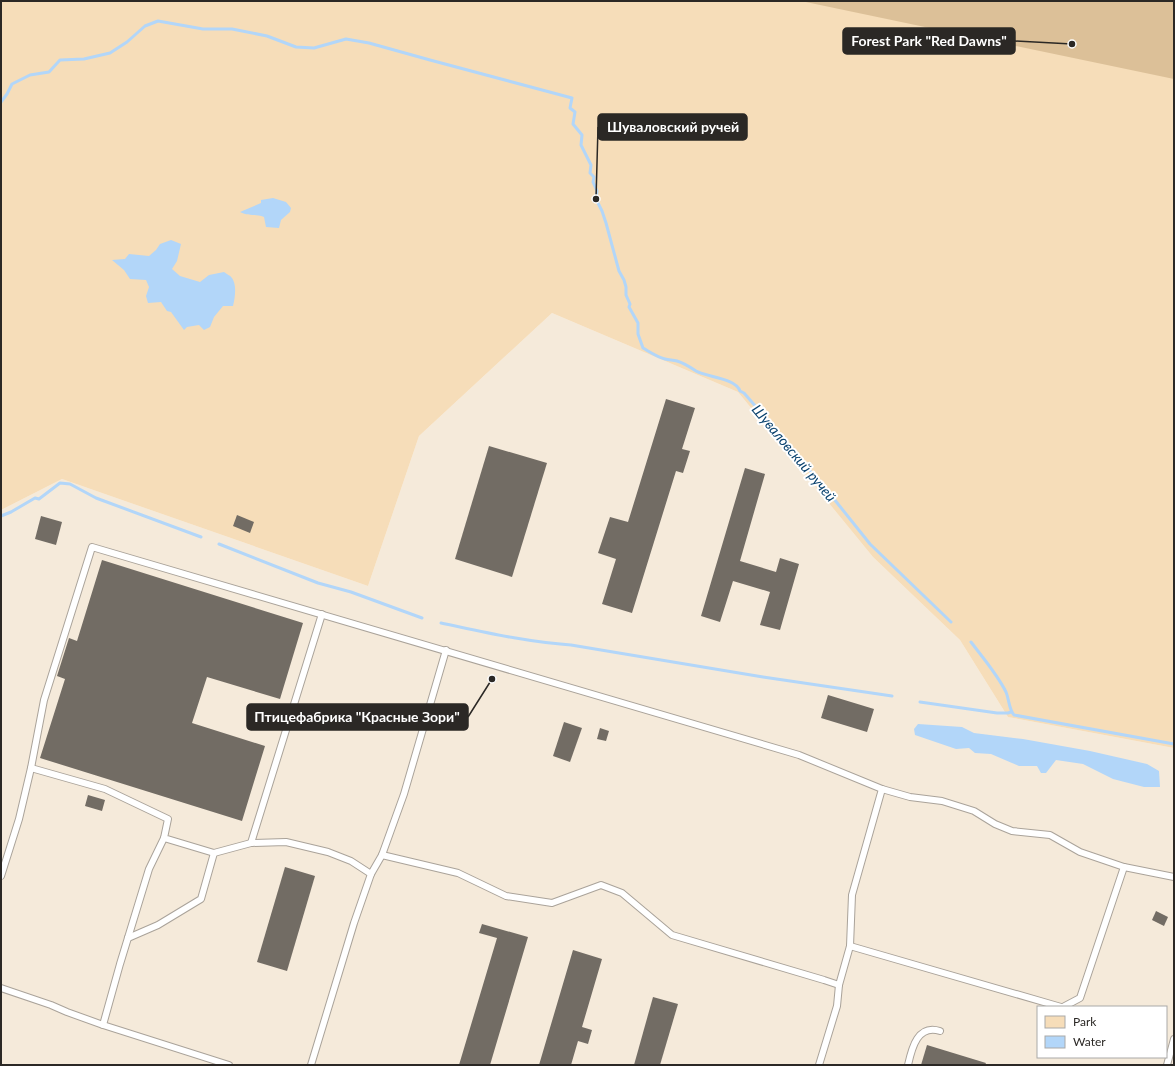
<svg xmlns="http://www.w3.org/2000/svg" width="1175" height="1066" viewBox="0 0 1175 1066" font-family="Lato,sans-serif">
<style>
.built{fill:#f5eada;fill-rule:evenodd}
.green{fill:#f6ddb9}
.forest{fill:#dcc098}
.water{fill:#b2d6f9}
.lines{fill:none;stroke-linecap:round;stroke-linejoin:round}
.stream{stroke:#b2d6f9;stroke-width:3}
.building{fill:#726c64}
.lane-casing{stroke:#aaa39a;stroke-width:8}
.lane{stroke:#fff;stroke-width:6}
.labels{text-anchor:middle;stroke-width:4;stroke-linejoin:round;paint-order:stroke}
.water-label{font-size:14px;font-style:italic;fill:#09416d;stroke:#fff}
.leader{fill:none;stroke:#2b2825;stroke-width:1.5}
.callout-dot{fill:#2b2825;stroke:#fff;stroke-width:1.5}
.callout{fill:#2b2825;stroke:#2b2825;stroke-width:1.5}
.callout-label{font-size:14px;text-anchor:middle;font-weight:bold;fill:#fff}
</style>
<rect width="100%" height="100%" fill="#fbf4eb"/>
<path class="built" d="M552,313L738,392L873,557L960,640L1008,717L1174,748V1065H1V510L62,479L368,586L419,436ZM1038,1007H1166V1057H1038Z"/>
<path class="green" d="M1,1H1174V748L1008,717L960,640L873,557L738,392L552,313L419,436L368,586L62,479L1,510Z"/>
<path class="forest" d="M801,1H1174V79Z"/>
<g class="water">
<path d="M273,198L286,202L291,208L290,212L281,220L279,228L266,227L264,217C255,213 249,217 240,212L261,203V200Z"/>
<path d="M171,240L181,244L177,261L172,269L180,276L200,282L209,275L224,272C226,274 230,275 232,278C237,285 235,298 233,306H223L214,317L210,327L204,330L199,325L187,327L184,330L171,312L167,311L161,302L148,303L146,296L149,287L146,280L130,279L124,270L112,260L125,259L129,254L149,256L156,250L160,244Z"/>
<path d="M918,724L962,727L974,733L1023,739L1090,751L1147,764L1159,771L1160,787H1144L1113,779L1083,764L1056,760L1046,773H1041L1037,766H1019L991,754L975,753L969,748L956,749L915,735L914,729Z"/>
</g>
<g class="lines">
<g class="stream">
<path d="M1,102L7,94L12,84L30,75L49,72L60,60L84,59L110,53L127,42L145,26L158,21L203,29H232L267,36L296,47L314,48L346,39L369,43L430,60L572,98L570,108L575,112L573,124L582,135L581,145L591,165L590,173L594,177L593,182L597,191L596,199L602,211L606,223L619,271L624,280L626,287V295L630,304L629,307L638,323V334L643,348C650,352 657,357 665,359C669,360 673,360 677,361C684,363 690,367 696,371C706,377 736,378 740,391L744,393L778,432L780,437L789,449L811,472L824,490L834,499L870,544L951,622"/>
<path d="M1,516L11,512L35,498L39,499L60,483L70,484L96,498L201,537"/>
<path d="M219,544L318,583L351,592L422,618"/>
<path d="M441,623C484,632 526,642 571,645L763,677L892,696"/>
<path d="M971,642C983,658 997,674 1006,692C1009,699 1009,710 1014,715L1174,744"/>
<path d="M920,702L997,713H1008L1011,712"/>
</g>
</g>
<g class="building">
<path d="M666,399L695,408L682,449L690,451L683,473L676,471L632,613L602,604L616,559L598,553L610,517L628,522Z"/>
<path d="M489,446L547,463L512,577L455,559Z"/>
<path d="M745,468L765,474L740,561L776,572L780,558L799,564L780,630L760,625L770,592L733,581L720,622L701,616Z"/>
<path d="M237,515L254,522L250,533L233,526Z"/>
<path d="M41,516L62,522L56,545L35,539Z"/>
<path d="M102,560L303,623L280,699L207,677L192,723L265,746L242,821L40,758L65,679L57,676L69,638L77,641Z"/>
<path d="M828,695L874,709L867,732L821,718Z"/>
<path d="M564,722L582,728L570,762L553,756Z"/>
<path d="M600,728L609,731L606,741L597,739Z"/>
<path d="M88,795L105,800L102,811L85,806Z"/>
<path d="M285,867L315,876L287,971L257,962Z"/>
<path d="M1156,911L1168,917L1164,926L1152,920Z"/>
<path d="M482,924L528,937L490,1065H459L497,938L479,933Z"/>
<path d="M573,950L602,959L582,1027L592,1030L588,1044L578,1041L571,1065H539Z"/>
<path d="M653,997L678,1004L660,1065H634Z"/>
<path d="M927,1045L986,1063L985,1065H921Z"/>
</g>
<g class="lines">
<g class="lane-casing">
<g id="lane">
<path d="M31,768L105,789L168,819L164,838L214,853L251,843L286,842L328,852L351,861L371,874"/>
<path d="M251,843L322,614"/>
<path d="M382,855L458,873L506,896L552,903L601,885L622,893L672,935L824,980L839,985"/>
<path d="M1,876L19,819L31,768L44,700L92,547L799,755L882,789L910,797L942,801L974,811L995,824L1012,831L1050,835L1080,852L1124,867L1174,877"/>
<path d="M128,938L158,925L201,899L214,853"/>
<path d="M850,946L1061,1007"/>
<path d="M1,988L51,1005L67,1012L103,1025L229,1065"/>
<path d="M1063,1007L1080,998L1124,867"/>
<path d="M103,1025L120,964L149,869L164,838"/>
<path d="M311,1065L354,923L371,874L382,855L404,794L446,650"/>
<path d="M819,1065L837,1006L839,985L850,946L852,895L882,789"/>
<path d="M908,1065C912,1047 918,1024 940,1031"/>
<path d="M1167,1065L1174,1039"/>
</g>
</g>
<use href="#lane" class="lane"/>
</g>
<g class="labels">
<g class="water-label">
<text transform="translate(794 453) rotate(50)" y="5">Шуваловский ручей</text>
</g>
</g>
<path class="leader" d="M1072 44L1015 41M596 199L598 127M492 679L468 717"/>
<g class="callout-dot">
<circle cx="1072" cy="44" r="4"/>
<circle cx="596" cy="199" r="4"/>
<circle cx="492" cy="679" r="4"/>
</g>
<g class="callout">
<rect x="843" y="28" width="172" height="26" rx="4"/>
<rect x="598" y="114" width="149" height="26" rx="4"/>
<rect x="247" y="704" width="221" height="26" rx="4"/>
</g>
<g class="callout-label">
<text x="929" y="46">Forest Park "Red Dawns"</text>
<text x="673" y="132">Шуваловский ручей</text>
<text x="357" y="722">Птицефабрика "Красные Зори"</text>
</g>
<rect width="1175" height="1066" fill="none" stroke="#2b2825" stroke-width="4"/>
<rect x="1037" y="1006" width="130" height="52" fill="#ffffff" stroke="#aaa9a8"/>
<rect x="1045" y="1016" width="20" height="12" fill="#f6ddb9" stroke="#aaa9a8"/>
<text x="1073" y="1026" font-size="12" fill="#2b2825">Park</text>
<rect x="1045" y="1036" width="20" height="12" fill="#b2d6f9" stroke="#aaa9a8"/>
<text x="1073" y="1046" font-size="12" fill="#2b2825">Water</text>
</svg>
